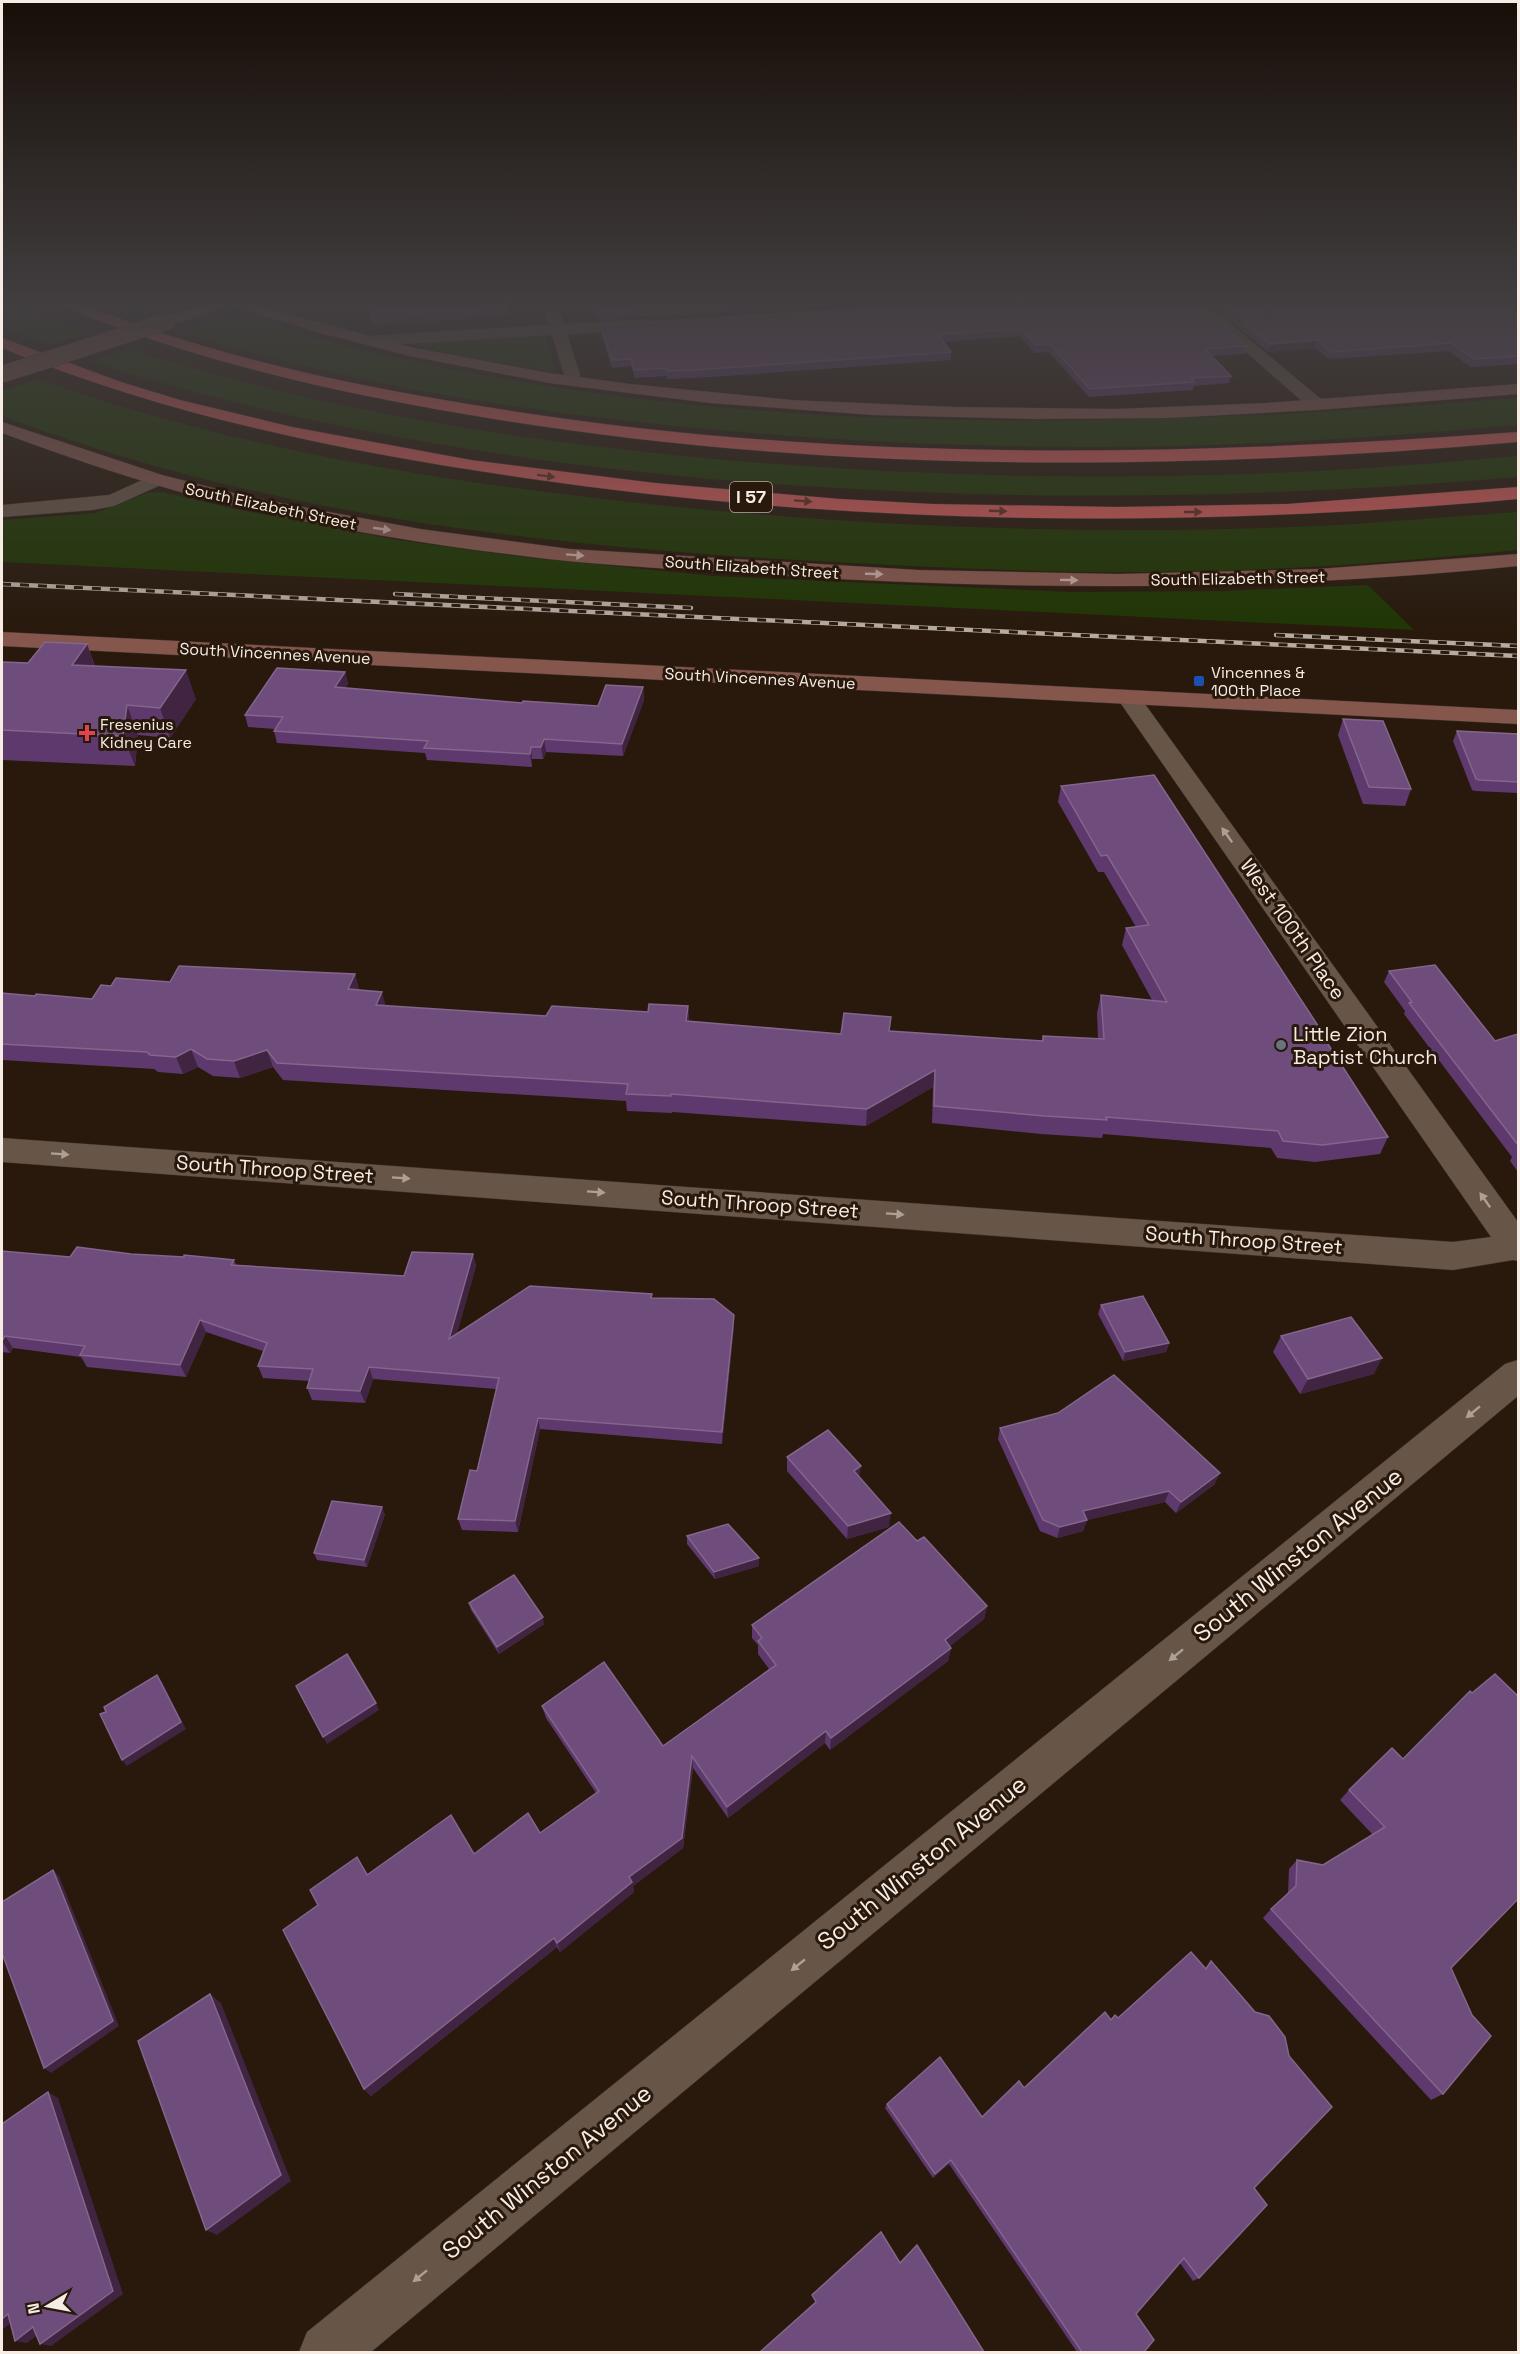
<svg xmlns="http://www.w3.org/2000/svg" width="1520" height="2354" viewBox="0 0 1520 2354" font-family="'Space Grotesk',sans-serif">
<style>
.green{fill:#203604}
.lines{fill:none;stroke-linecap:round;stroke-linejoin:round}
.street-casing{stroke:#3e322e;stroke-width:1}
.secondary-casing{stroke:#3e322e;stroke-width:1}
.highway-casing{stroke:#3e322e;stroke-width:1}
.street{fill:#675547;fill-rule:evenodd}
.secondary{fill:#85564c;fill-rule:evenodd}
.highway{fill:#cc5956;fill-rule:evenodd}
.rail-casing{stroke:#b7aba1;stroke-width:4.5}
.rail{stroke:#28190c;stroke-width:3;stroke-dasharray:9;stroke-linecap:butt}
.secondary-bridge-casing{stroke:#3e322e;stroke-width:18;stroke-linecap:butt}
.secondary-bridge{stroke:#85564c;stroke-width:17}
.wall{fill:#5e396e}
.shaded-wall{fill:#412441}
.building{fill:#6e4c7b;stroke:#84658b;stroke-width:1.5}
.oneway{fill:#612f26}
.oneway2{fill:#c4a8a0}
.oneway3{fill:#afa096}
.transit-dot{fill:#1a4fb4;stroke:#28190c;stroke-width:2}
.health-dot{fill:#e0444e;stroke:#28190c;stroke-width:2}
.worship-dot{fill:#6b7280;stroke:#28190c;stroke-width:2}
.labels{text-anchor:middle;stroke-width:6;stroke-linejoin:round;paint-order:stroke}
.far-street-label{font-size:16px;fill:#f7ece4;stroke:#28190c}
.far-poi-label{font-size:16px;fill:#f7ece4;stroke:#28190c;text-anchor:start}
.shield{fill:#28190c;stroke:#b9ada3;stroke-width:1.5}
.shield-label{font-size:18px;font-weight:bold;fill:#f7ece4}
.street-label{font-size:20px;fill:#f7ece4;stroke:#28190c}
.poi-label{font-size:20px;fill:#f7ece4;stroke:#28190c;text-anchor:start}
.near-street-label{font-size:24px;fill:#f7ece4;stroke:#28190c}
</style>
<rect width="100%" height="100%" fill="#28190c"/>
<g class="green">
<path d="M2,304H16L85,334L49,345L2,325Z"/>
<path d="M103,304H178L136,317Z"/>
<path d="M235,313C279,327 322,341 367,351C744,440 1135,429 1518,398V425C1426,433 1334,440 1241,444C1063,451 884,445 707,429C529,413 352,385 181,332Z"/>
<path d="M545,335L555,370L553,372L462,356L409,344Z"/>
<path d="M128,349C308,406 493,437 681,456C877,475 1075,481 1272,473C1355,470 1437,463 1518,456V477C1275,498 1032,502 788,485C551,468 318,433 91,362Z"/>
<path d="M38,379C220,444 412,477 603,499C847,527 1093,537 1339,525C1399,521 1459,516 1518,512V550C1434,558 1350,566 1265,569C1103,577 940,568 779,559C515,543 250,510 2,416V391Z"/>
<path d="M162,492L230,508L397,540L523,557L713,576L1072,592L1222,591L1368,585L1414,630L2,562V520L95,513L147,493Z"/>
</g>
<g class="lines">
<g class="street-casing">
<g id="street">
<path d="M543,304H557L564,324L647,319L655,324L647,329L567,334L582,381L574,386L566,381L552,335L370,346L362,341L370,336L549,325Z"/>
<path d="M1191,304H1207L1322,400L1325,404L1322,408H1310Z"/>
<path d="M156,474L163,476L165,480L163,484L114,506L93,510L2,517V505L109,495Z"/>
<path d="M1129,691L1137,693L1518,1222V1261L1513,1260L1453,1270L2,1162V1138L1453,1242L1491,1237L1117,698L1121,693Z"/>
<path d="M1518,1360V1396L371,2352H299L307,2332L1505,1364Z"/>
</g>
</g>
<g class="secondary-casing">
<g id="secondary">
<path d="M208,304H251L410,347L549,373L630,384L791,400L954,407L1116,409L1267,403L1518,384V394L1317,410L1166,418L1035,419L873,415L710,403L549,383L410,356L317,332L230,305L168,326L160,321L163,318Z"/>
<path d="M2,422L162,475L249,497L420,529L570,549L918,570L1118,574L1318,569L1518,554V566C1270,591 1020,591 771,575C697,570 622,567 548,559C421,544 293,524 170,489C113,473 57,453 2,433Z"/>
<path d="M2,632L1518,710V724L2,646Z"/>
</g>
</g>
<g class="highway-casing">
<g id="highway">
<path d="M63,304H82C217,358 356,387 499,409C837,463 1177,457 1518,432V442C1180,471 837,474 500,420C351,396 205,365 65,307Z"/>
<path d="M2,338L121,382L180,400L292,427L471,460L655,483L840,499L932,504L1118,507L1287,504L1518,487V499C1188,529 854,526 525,478C346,452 170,417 2,348Z"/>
</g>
</g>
<use href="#street" class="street"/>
<use href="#secondary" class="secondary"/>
<use href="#highway" class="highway"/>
<g class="rail-casing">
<g id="rail">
<path d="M2,584L1518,656"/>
<path d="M395,594L691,608"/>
<path d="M1276,635L1518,646"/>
</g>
</g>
<use href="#rail" class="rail"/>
<g class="secondary-bridge-casing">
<path id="secondary-bridge" d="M3,374L168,321"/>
</g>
<use href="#secondary-bridge" class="secondary-bridge"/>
</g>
<g class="wall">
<path d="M587,304H850L597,320L594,312H590Z"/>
<path d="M932,304L1246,346L1245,354L1212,356L1231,376L1229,383L1194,386L1193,390L1089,397L1049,352L1034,353L1020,336L944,342L951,352V360L695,378L667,379V376L635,378L631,366L612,368L601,333L600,325Z"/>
<path d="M1210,304H1518V364L1471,367L1449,351L1329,359L1315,348L1268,352Z"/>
<path d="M507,308L508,316L372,325L371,317Z"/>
<path d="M87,644L95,666L196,699L170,738L138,735L135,766L2,760V663H28Z"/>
<path d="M345,672L348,684L345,688L522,703L598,706L643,687L644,700L623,756L546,752L543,759H532V767L427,760L425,753L277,743L274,731L275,729L248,727L245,715Z"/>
<path d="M1343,719L1411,789L1405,806L1363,804L1338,735Z"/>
<path d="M1457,731L1518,734V793L1475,791L1472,790L1453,741Z"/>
<path d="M1061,786L1328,1041L1327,1043L1388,1137L1380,1154L1315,1162L1277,1158L1271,1148L1103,1134L1102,1138L1041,1134L932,1123L933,1087L866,1126L672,1112V1113L627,1111L626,1101L283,1080L273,1067L240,1078L213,1076L198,1067L183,1074L158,1072L154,1069L2,1060V993L35,996L92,999L111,986L170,982L355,974L359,990L386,1006L546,1016L648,1012L688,1006L689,1021L841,1034L890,1031L1042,1041L1043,1036L1098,1039L1097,1013L1101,995L1152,1000L1122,945L1126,928L1136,927L1104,872H1098L1058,802Z"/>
<path d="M1389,971L1495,1041L1518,1034V1172L1510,1161L1512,1157L1404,1014L1405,1011L1384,982Z"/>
<path d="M2,1251L70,1257L131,1254L234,1260L236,1265L404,1276L473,1254L476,1266L457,1333L652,1298L734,1315V1327L722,1444L540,1429L518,1532L462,1530L458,1519L477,1471L496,1389L373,1379L365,1403L312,1400L307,1388L310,1381L263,1378L258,1366L263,1351L206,1332L186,1377L87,1367L81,1357L13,1348L10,1353L2,1352Z"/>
<path d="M1101,1305L1169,1343L1166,1352L1123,1361L1098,1314Z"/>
<path d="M1281,1336L1374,1374L1300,1394L1273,1352Z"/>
<path d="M1000,1428L1215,1484L1176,1513L1165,1502L1087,1520L1083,1531L1057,1538L1040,1531L998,1439Z"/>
<path d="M787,1457L860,1478L889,1527L847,1539L787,1471Z"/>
<path d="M385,1514L367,1567L317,1560L314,1553Z"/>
<path d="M687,1536L759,1566L715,1579L687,1544Z"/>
<path d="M917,1541L987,1606L984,1619L950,1646L951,1648L948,1661L830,1750L825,1743L728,1818L693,1768L683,1848L633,1886L634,1892L560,1952L557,1947L371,2096L364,2089L318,1905L357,1857L368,1874L474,1854L540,1833L596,1793L546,1718L542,1706L663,1746L769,1669L758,1654V1645L752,1638V1625Z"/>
<path d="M469,1603L544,1624L499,1654L471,1610Z"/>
<path d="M1392,1748L1451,1968L1443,2094L1431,2100L1263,1918L1271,1909L1288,1894L1289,1869L1297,1860L1323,1865L1373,1835L1340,1800L1349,1790Z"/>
<path d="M1024,2088L1254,2188L1199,2278L1193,2281L1180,2263L1136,2314L1144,2352H1077L949,2164L933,2178L885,2108L887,2104L982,2117Z"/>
</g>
<g class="shaded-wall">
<path d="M594,304V312H590V305Z"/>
<path d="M1317,340L1315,348L1268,352L1270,344Z"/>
<path d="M87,644L97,673L72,665Z"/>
<path d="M186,670L196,699L170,738L160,708Z"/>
<path d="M345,672L348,684L338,699L335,687Z"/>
<path d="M643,687L644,700L623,756L622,744Z"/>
<path d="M127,705L138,735L135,766L123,736Z"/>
<path d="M544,739L546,752L543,759L541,747Z"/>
<path d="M531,747L532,759V767L530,754Z"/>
<path d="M355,974L359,991L348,989Z"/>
<path d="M382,992L387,1010L376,1005Z"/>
<path d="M688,1006L689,1023L686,1021Z"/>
<path d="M191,1049L198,1067L183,1074L176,1057Z"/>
<path d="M267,1050L273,1067L240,1078L234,1061Z"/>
<path d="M935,1070L933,1087L866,1126L867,1109Z"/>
<path d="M473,1254L476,1266L452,1351L449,1339Z"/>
<path d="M734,1315V1327L722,1444V1432Z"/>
<path d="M200,1320L206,1332L186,1377L180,1365Z"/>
<path d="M5,1336L13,1348L10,1353L2,1341Z"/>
<path d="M1169,1343L1166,1352L1123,1361L1125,1352Z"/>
<path d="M1382,1358L1374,1374L1300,1394L1308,1379Z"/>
<path d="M369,1367L373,1379L365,1403L360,1391Z"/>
<path d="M538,1418L540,1429L518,1532L515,1521Z"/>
<path d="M861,1466L859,1480L854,1471Z"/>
<path d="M1220,1473L1215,1484L1176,1513L1181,1502Z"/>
<path d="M1169,1491L1165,1502L1079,1522L1083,1511Z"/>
<path d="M382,1507L385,1514L367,1567L364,1560Z"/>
<path d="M891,1513L889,1527L847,1539L848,1526Z"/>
<path d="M1087,1520L1083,1531L1057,1538L1060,1527Z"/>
<path d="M759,1558V1566L715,1579L714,1572Z"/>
<path d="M987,1606L984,1619L942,1653L945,1640Z"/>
<path d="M543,1617L544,1624L499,1654L497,1647Z"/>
<path d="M951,1648L948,1661L830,1750L831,1738Z"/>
<path d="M157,1675L162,1682L186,1729L127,1766L122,1760Z"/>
<path d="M376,1703L379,1710L327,1744L323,1737Z"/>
<path d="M826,1731L825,1743L728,1818L727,1807Z"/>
<path d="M692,1756L693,1768L683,1848L633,1886L634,1892L560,1952L557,1943L629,1877Z"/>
<path d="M53,1870L59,1876L119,2026L51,2073L44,2068Z"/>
<path d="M554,1938L557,1947L371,2096L364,2089Z"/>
<path d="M210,1994L221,2003L291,2181L217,2235L206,2230Z"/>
<path d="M48,2092L58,2098L123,2294L51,2346L40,2344Z"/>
<path d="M951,2160L949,2164L933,2178L935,2174Z"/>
<path d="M8,2314L19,2316L2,2330V2319Z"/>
<path d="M33,2327L45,2329L27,2343L15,2341Z"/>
</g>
<g class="building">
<path d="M370,304H505L507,308L371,317Z"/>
<path d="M589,304H732L596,312L594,304L590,305Z"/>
<path d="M932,304H1197L1246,346L1205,349L1231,376L1191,378L1194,382L1090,389L1050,344L1035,345L1021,329L938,334L951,352L695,370L667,371L666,368L634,370L631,359L612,360L600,325Z"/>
<path d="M1221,304H1518V356L1474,359L1451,343L1331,352L1317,340L1270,344Z"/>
<path d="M45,642L87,644L72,665L186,670L160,708L127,705L123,736L2,730V663L3,662L28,663Z"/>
<path d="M277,668L345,672L335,687L522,703L523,701L598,706L606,685L643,687L622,744L544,739L541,747H531L530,754L424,748L428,741L274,731L283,717L245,715Z"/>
<path d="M1343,719L1383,721L1411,789L1369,787Z"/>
<path d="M1457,731L1518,734V782L1479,780L1476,779Z"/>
<path d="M1154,775L1328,1041H1326L1388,1137L1322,1145L1283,1141L1278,1131L1106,1117L1107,1120L1045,1116L934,1106L935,1070L867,1109L671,1094V1096L626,1094L628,1084L277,1063L267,1050L234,1061L207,1059L191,1049L176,1057L150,1055L147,1052L2,1044V993L35,996L36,994L92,999L101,985L111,986L116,978L170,982L179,966L355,974L348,989L382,992L376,1005L546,1016L552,1006L648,1012L649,1004L688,1006L686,1021L841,1034L844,1013L891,1017L889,1031L1043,1041V1036L1104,1039L1101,995L1167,1002L1126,928L1149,925L1107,855L1101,856L1061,786Z"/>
<path d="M1435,965L1495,1041L1518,1034V1145L1409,1003L1412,1002L1389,971Z"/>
<path d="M77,1247L131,1254L184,1257V1255L234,1260L231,1265L404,1276L412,1252L473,1254L449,1339L530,1286L652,1294L651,1298L714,1299L734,1315L722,1432L538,1418L515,1521L458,1519L470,1470L477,1471L499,1378L369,1367L360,1391L307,1388L313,1369L258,1366L267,1343L200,1320L180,1365L80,1355L85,1346L5,1336L2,1341V1251L70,1257Z"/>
<path d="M1143,1296L1169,1343L1125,1352L1101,1305Z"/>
<path d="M1351,1317L1382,1358L1308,1379L1281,1336Z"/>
<path d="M1114,1375L1220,1473L1181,1502L1169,1491L1083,1511L1087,1520L1060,1527L1043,1520L1000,1428L1058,1413Z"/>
<path d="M828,1430L861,1466L854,1471L891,1513L848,1526L787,1457Z"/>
<path d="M332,1501L382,1507L364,1560L314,1553Z"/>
<path d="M899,1522L917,1541L924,1537L987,1606L945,1640L951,1648L831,1738L826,1731L727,1807L692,1756L682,1838L629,1877L632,1882L557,1943L554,1938L364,2089L283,1930L318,1905L310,1890L357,1857L367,1875L451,1815L474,1854L528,1813L540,1833L599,1791L542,1706L604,1662L663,1746L776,1665L758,1641L762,1638L752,1625Z"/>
<path d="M728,1524L759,1558L714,1572L687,1536Z"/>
<path d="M514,1575L543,1617L497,1647L469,1603Z"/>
<path d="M347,1654L376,1703L323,1737L296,1686Z"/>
<path d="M1495,1674L1518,1696V1899L1451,1968L1472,2015L1491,2036L1443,2094L1271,1909L1296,1886L1297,1860L1323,1865L1385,1827L1349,1790L1392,1748L1403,1759L1470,1691L1472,1693Z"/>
<path d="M157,1675L181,1722L122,1760L100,1714L106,1712L104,1707Z"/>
<path d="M53,1870L113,2021L44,2068L2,1953V1902Z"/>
<path d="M1191,1952L1206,1969L1211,1961L1255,2012L1269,2016L1285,2037L1289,2056L1332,2107L1254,2188L1267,2205L1199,2278L1184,2258L1136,2314L1154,2340L1144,2352H1082L951,2160L935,2174L887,2104L940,2057L982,2117L1019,2081L1024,2088L1105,2012L1111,2020L1115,2015L1118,2018Z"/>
<path d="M210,1994L281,2175L206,2230L138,2041Z"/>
<path d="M48,2092L113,2291L40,2344L33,2327L15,2341L8,2314L2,2319V2124Z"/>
<path d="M881,2232L900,2263L917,2245L984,2352H760L816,2302L812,2295Z"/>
</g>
<defs><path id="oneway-solid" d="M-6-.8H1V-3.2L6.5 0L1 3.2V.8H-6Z" transform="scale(1.5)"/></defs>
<g class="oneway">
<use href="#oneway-solid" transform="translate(546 476) rotate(7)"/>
<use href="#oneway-solid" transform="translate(803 501) rotate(4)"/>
<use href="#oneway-solid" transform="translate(998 511) rotate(2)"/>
<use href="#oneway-solid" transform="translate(1193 512)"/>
</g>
<g class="oneway2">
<use href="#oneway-solid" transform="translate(382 529) rotate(8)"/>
<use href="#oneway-solid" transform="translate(575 555) rotate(4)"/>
<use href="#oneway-solid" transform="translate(874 574) rotate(2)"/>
<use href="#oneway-solid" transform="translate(1069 580) rotate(1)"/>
</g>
<g class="oneway3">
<use href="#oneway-solid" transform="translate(1227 835) rotate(-125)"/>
<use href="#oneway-solid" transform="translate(60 1154) rotate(4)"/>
<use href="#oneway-solid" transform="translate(401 1178) rotate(4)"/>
<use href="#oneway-solid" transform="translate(596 1192) rotate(4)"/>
<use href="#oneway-solid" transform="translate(1485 1200) rotate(-125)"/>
<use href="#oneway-solid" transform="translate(895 1214) rotate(4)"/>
<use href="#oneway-solid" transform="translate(1473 1412) rotate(141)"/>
<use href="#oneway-solid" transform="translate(1176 1655) rotate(141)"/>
<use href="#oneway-solid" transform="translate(798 1965) rotate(141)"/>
<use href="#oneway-solid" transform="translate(420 2276) rotate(141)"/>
</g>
<linearGradient id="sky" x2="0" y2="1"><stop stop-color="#160e07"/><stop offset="0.48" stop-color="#423e40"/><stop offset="1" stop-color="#423e40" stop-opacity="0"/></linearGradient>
<rect width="1520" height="633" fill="url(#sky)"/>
<rect class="transit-dot" x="1193" y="675" width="12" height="12" rx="3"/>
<path class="health-dot" d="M84 724h6v6h6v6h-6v6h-6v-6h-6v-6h6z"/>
<circle class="worship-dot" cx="1281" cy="1045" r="6"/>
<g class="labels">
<g class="far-street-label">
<text transform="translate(271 506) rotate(12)" y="6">South Elizabeth Street</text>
<text transform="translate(752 567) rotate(4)" y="6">South Elizabeth Street</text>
<text transform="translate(1238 578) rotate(-1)" y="6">South Elizabeth Street</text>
<text transform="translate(275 653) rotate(3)" y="6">South Vincennes Avenue</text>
<text transform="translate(760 678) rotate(3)" y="6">South Vincennes Avenue</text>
</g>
<g class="far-poi-label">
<text x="1211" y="678">Vincennes &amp;<tspan x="1211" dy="18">100th Place</tspan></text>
<text x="100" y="730">Fresenius<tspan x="100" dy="18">Kidney Care</tspan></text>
</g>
<rect class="shield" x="730" y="482" width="42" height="30" rx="4.5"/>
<g class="shield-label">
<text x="751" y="503">I 57</text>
</g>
<g class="street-label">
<text transform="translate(1293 929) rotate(55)" y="7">West 100th Place</text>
<text transform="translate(275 1169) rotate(4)" y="7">South Throop Street</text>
<text transform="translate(760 1204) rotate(4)" y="7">South Throop Street</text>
<text transform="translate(1244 1240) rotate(4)" y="7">South Throop Street</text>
</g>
<g class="poi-label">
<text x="1293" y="1041">Little Zion<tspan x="1293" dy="23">Baptist Church</tspan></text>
</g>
<g class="near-street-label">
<text transform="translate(1298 1555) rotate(-39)" y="8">South Winston Avenue</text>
<text transform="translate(922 1863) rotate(-39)" y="8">South Winston Avenue</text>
<text transform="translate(547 2172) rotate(-39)" y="8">South Winston Avenue</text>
</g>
</g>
<rect width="1520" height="2354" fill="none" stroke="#f7ece4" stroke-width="6"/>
<g transform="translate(48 2306) rotate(260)" stroke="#28190c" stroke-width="4.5" paint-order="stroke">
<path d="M0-4.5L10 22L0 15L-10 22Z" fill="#f7ece4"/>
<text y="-9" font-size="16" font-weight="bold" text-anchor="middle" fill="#f7ece4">N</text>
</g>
</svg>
